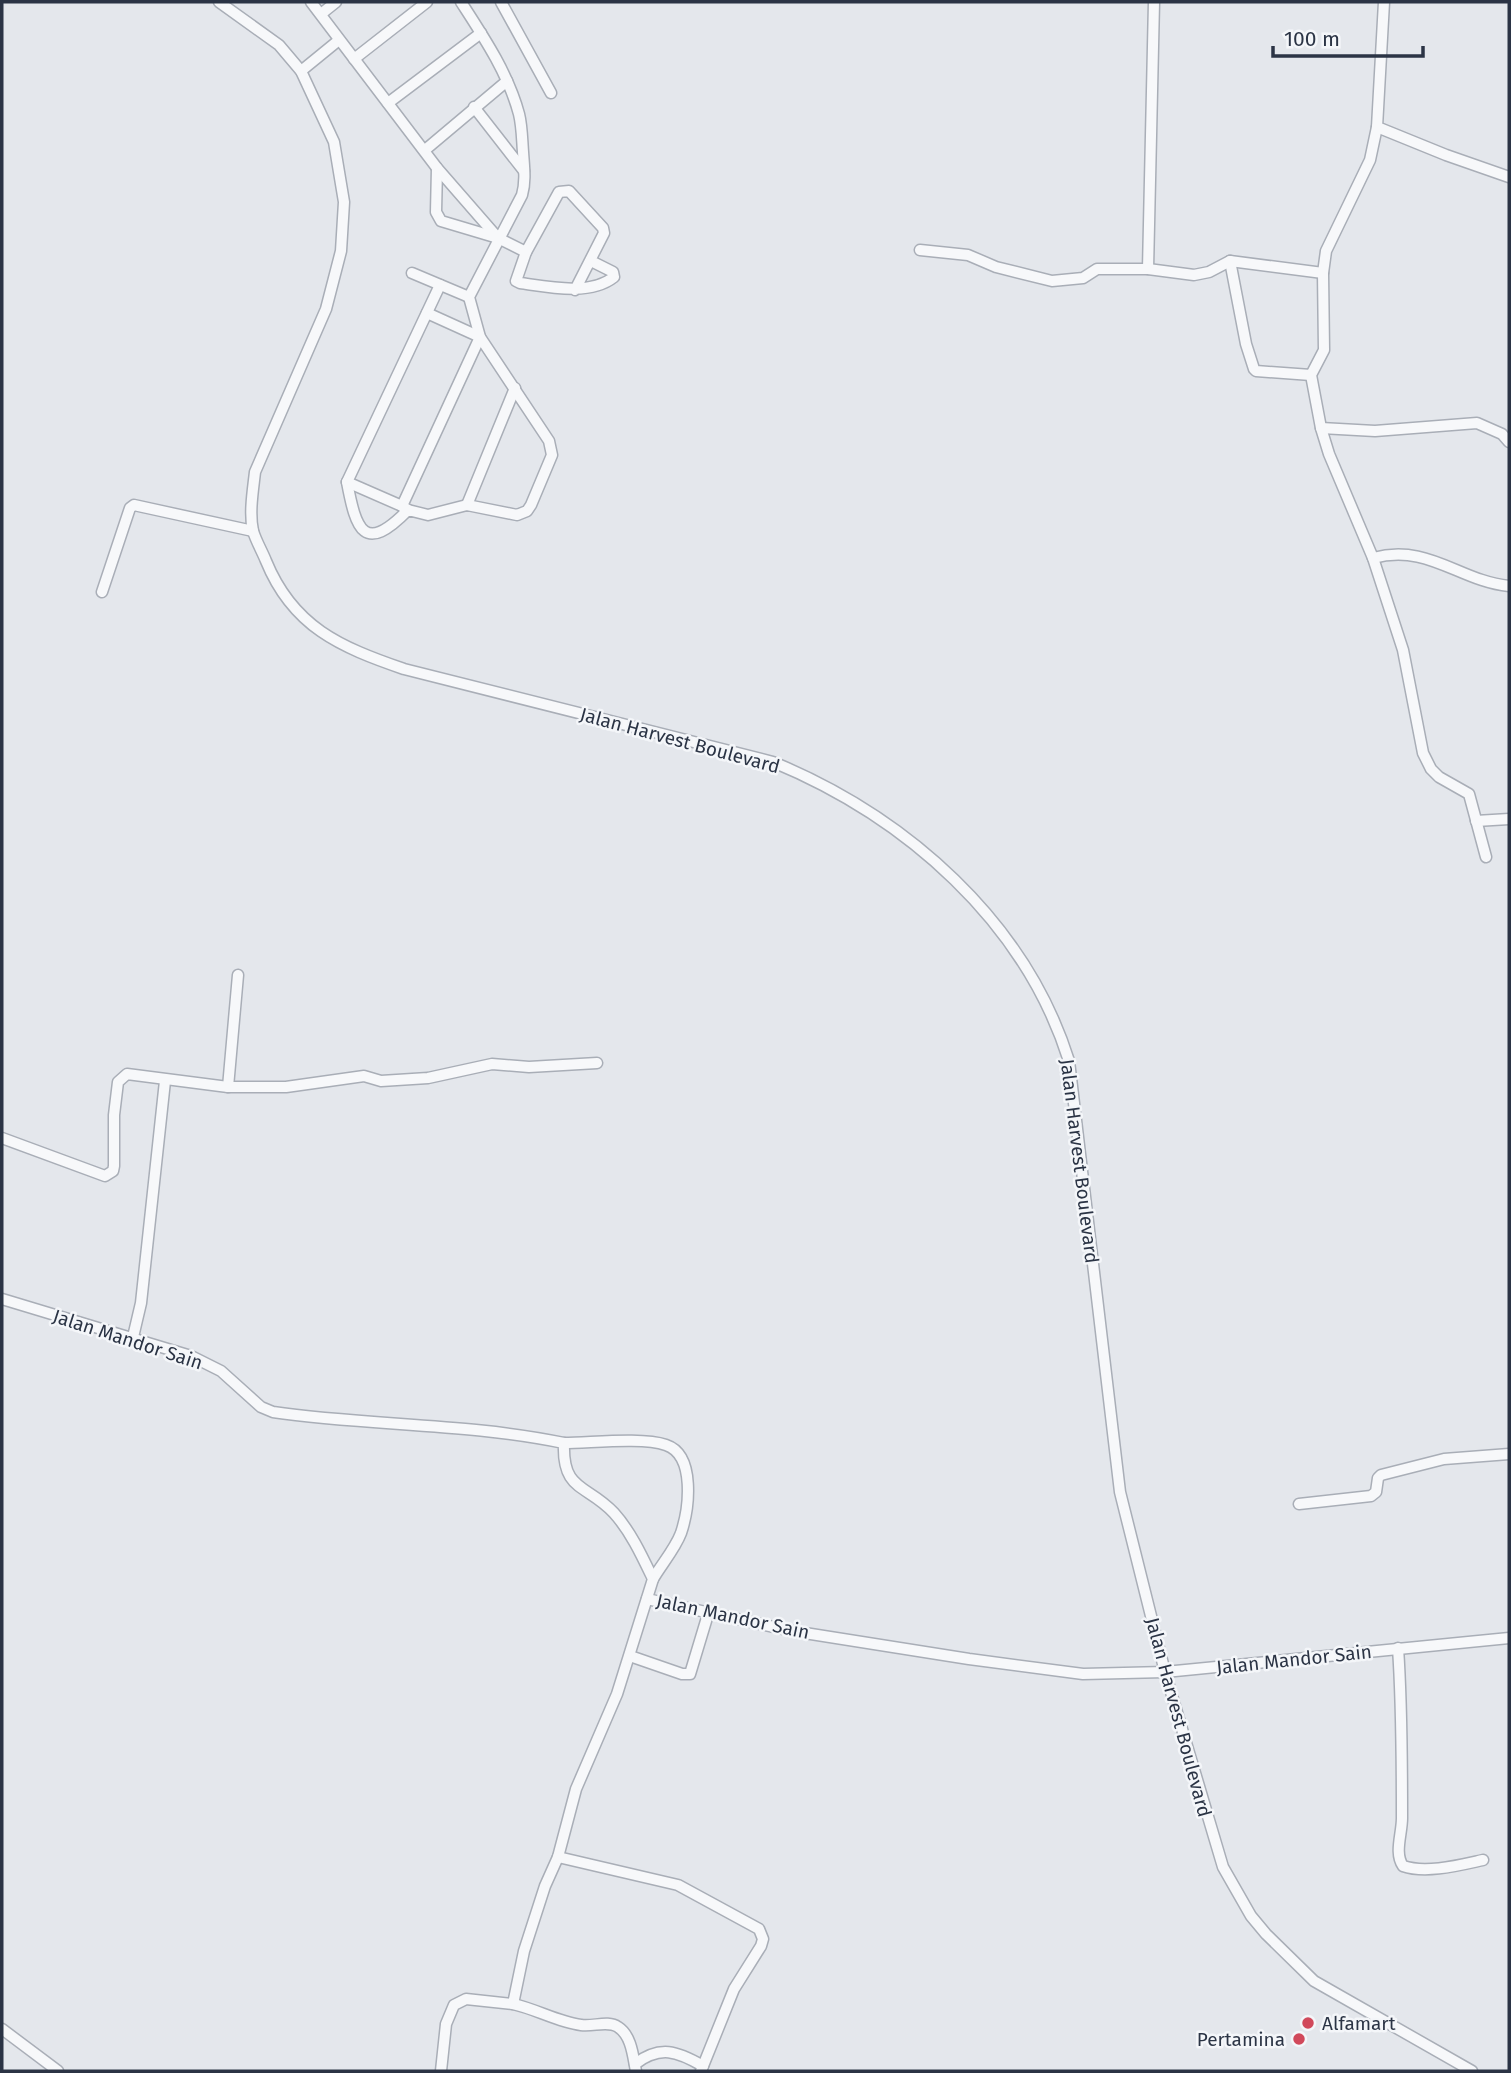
<svg xmlns="http://www.w3.org/2000/svg" width="1511" height="2073" viewBox="0 0 1511 2073" font-family="'Fira Sans',sans-serif">
<style>
.lines{fill:none;stroke-linecap:round;stroke-linejoin:round}
.minor-casing{stroke:#a9aeb7;stroke-width:13}
.minor{stroke:#f7f8fa;stroke-width:10}
.poi-dot{fill:#d1495b;stroke:#f4f6f9;stroke-width:2.5}
.labels{text-anchor:middle;stroke-width:5;stroke-linejoin:round;paint-order:stroke}
.street-label{font-size:19px;fill:#2b3445;stroke:#f4f6f9}
.poi-label{font-size:19px;fill:#2b3445;stroke:#f4f6f9;text-anchor:start}
</style>
<rect width="100%" height="100%" fill="#e4e7ec"/>
<g class="lines">
<g class="minor-casing">
<g id="minor">
<path d="M219,2L279,45L301,71L334,142L344,202L341,251L326,309L255,472C253,490 249,513 253,531C256,541 262,551 266,561C293,627 340,647 404,669L773,762C906,817 1025,921 1069,1061L1120,1492L1165,1672L1223,1867L1251,1916L1266,1934L1314,1981L1472,2071"/>
<path d="M311,2L437,168L498,238"/>
<path d="M501,2L551,93"/>
<path d="M1384,2L1377,127L1446,155L1509,177"/>
<path d="M321,14L336,2"/>
<path d="M354,59L427,2"/>
<path d="M301,71L339,40"/>
<path d="M388,103L481,33"/>
<path d="M474,107L524,171"/>
<path d="M1377,127L1370,160L1326,251L1323,273L1324,350L1311,375L1321,428L1329,454L1373,558L1403,650L1423,753L1431,769L1439,777L1469,794L1486,857"/>
<path d="M425,150L507,81"/>
<path d="M437,168L436,212L441,221L498,238L526,252"/>
<path d="M920,250L968,255L996,267L1052,281L1083,278L1097,269H1148L1194,275L1209,272L1230,261L1323,273"/>
<path d="M1230,261L1246,344L1254,369L1256,371L1311,375"/>
<path d="M1148,269L1154,2"/>
<path d="M412,273L469,297"/>
<path d="M440,285L347,482C356,530 364,555 408,510L428,515L467,505L517,515L527,511L531,505L552,455L549,441L480,337L469,297L522,195C526,181 524,167 523,152C522,139 522,126 519,114C508,73 483,36 461,2"/>
<path d="M575,290L604,233L603,228L569,191L559,192L526,252L516,281L520,283C549,287 590,296 614,277L613,272L591,261"/>
<path d="M1321,428L1375,431L1477,423L1502,434L1509,442"/>
<path d="M347,482L402,506"/>
<path d="M467,505L515,388"/>
<path d="M408,510L402,506L480,337L427,313"/>
<path d="M1373,558C1428,543 1459,581 1509,586"/>
<path d="M102,592L130,508L134,505L253,531"/>
<path d="M1476,821L1509,819"/>
<path d="M228,1087L238,975"/>
<path d="M2,1138L105,1176L113,1171L114,1166V1115L118,1082L127,1074L228,1087H286L364,1076L381,1081L428,1078L492,1064L529,1067L597,1063"/>
<path d="M2,1299L191,1356L221,1371L261,1407L273,1412C369,1426 468,1423 564,1443C562,1492 587,1484 614,1513C631,1532 642,1556 653,1579L617,1694L576,1789L558,1857L545,1886L524,1951L513,2004C536,2009 558,2022 581,2025C593,2027 608,2020 618,2027C632,2036 633,2057 636,2071"/>
<path d="M133,1337L141,1303L165,1081"/>
<path d="M564,1443C591,1443 642,1437 666,1445C696,1455 689,1509 681,1533C675,1549 661,1565 653,1579"/>
<path d="M1299,1504L1371,1496L1376,1492L1378,1478L1381,1475L1444,1459L1509,1454"/>
<path d="M647,1599L792,1631L969,1659L1083,1674L1165,1672L1509,1638"/>
<path d="M1398,1648C1402,1705 1402,1761 1402,1818C1402,1834 1394,1853 1403,1866C1426,1874 1460,1865 1483,1860"/>
<path d="M630,1656L682,1674H690L709,1611"/>
<path d="M558,1857L678,1885L759,1929L763,1939L761,1946L734,1989L701,2071"/>
<path d="M2,2029L58,2071"/>
<path d="M635,2064C660,2045 677,2051 703,2066"/>
<path d="M441,2071L446,2024L454,2005L466,1999L513,2004"/>
</g>
</g>
<use href="#minor" class="minor"/>
</g>
<g class="poi-dot">
<circle cx="1308" cy="2023" r="7"/>
<circle cx="1299" cy="2039" r="7"/>
</g>
<g class="labels">
<g class="street-label">
<text transform="translate(680 740) rotate(15)" y="7">Jalan Harvest Boulevard</text>
<text transform="translate(1080 1161) rotate(83)" y="7">Jalan Harvest Boulevard</text>
<text transform="translate(128 1339) rotate(18)" y="7">Jalan Mandor Sain</text>
<text transform="translate(733 1616) rotate(12)" y="7">Jalan Mandor Sain</text>
<text transform="translate(1294 1659) rotate(-6)" y="7">Jalan Mandor Sain</text>
<text transform="translate(1179 1717) rotate(75)" y="7">Jalan Harvest Boulevard</text>
</g>
<g class="poi-label">
<text x="1322" y="2030">Alfamart</text>
<text x="1285" y="2046" text-anchor="end">Pertamina</text>
</g>
</g>
<rect width="1511" height="2073" fill="none" stroke="#2b3445" stroke-width="7"/>
<path d="M1273 46v10h150v-10" fill="none" stroke="#2b3445" stroke-width="3.5"/>
<text x="1284" y="46" font-size="21" fill="#2b3445" stroke="#f4f6f9" stroke-width="5" paint-order="stroke">100 m</text>
</svg>
